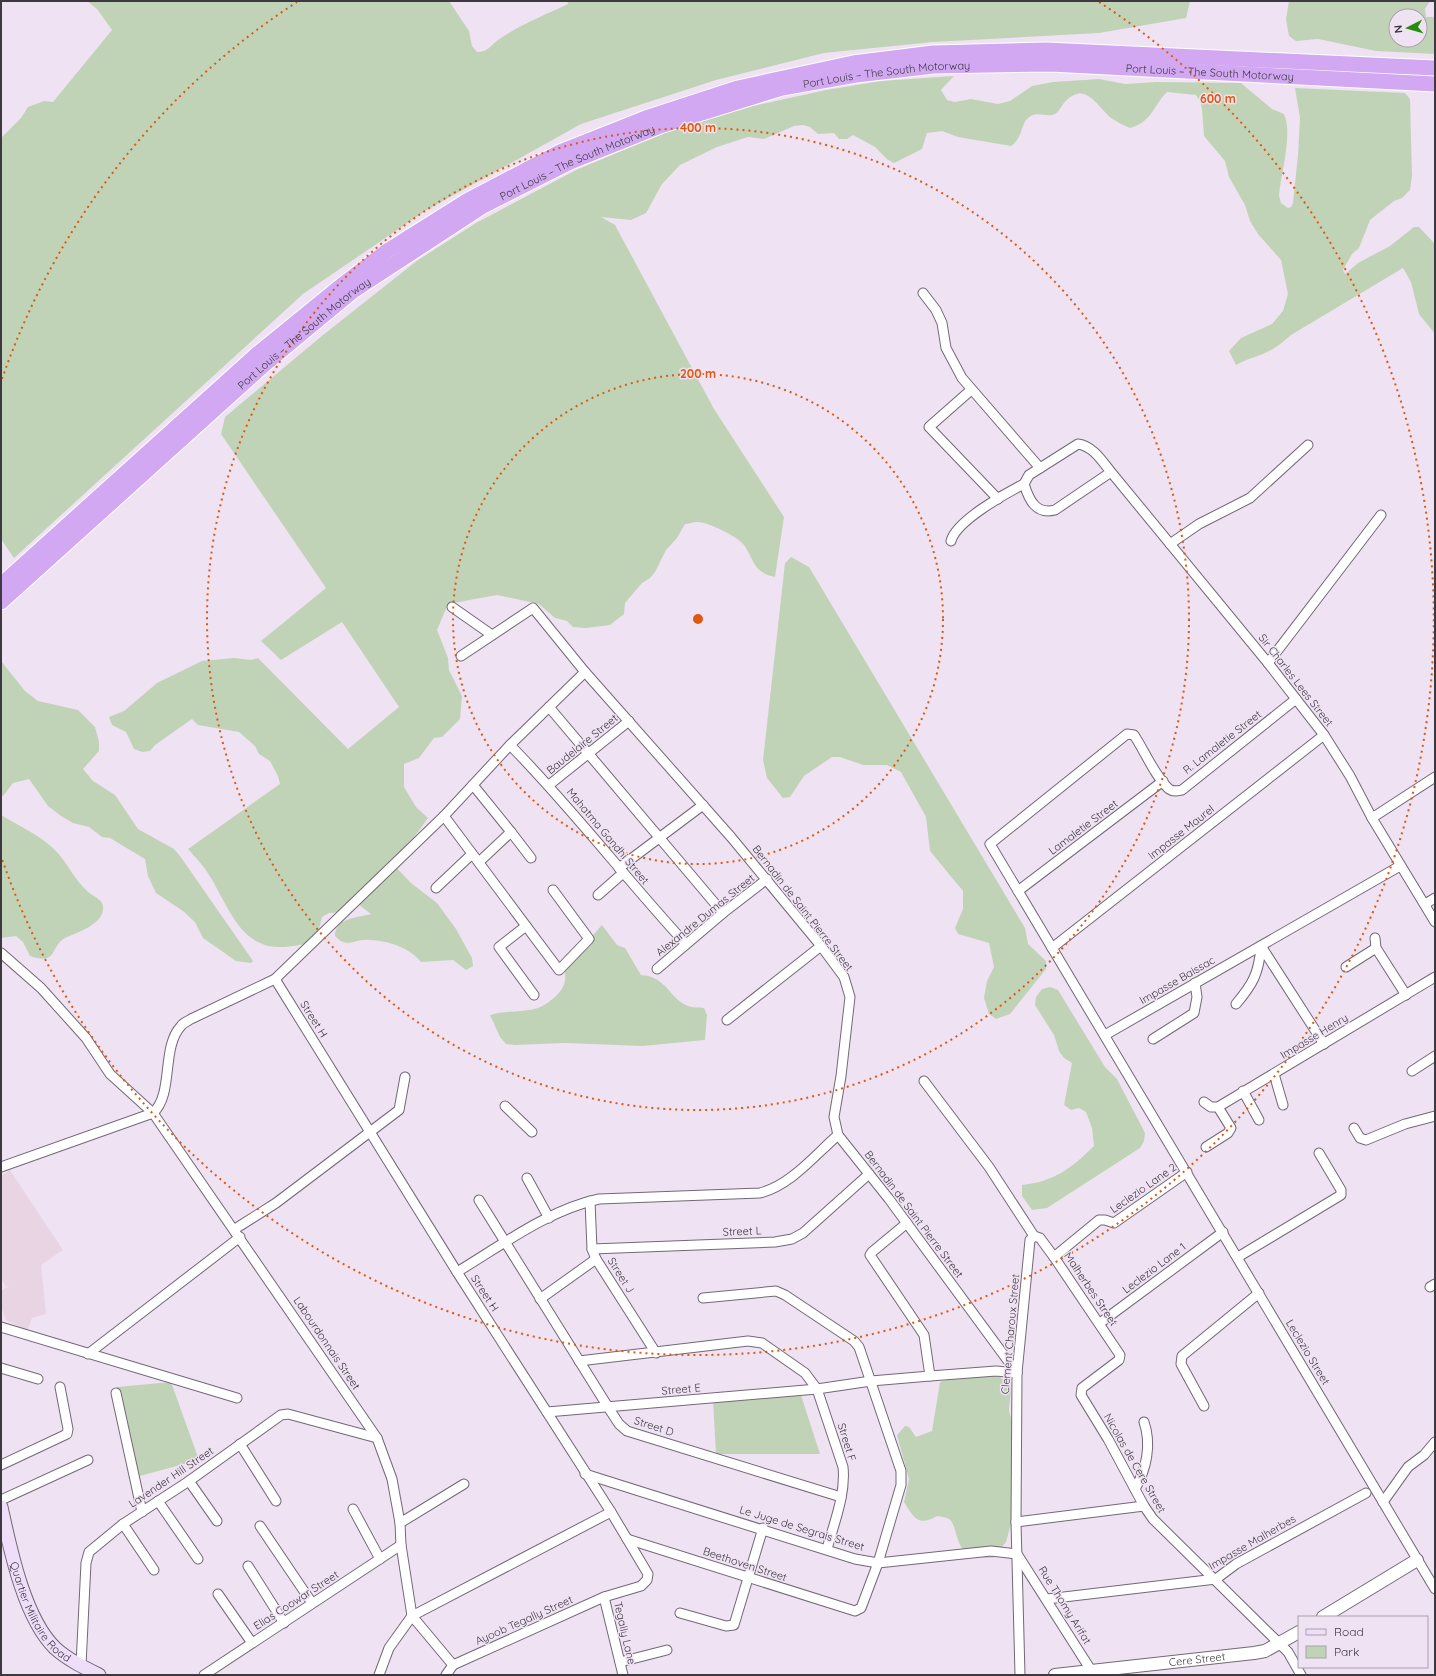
<svg xmlns="http://www.w3.org/2000/svg" width="1436" height="1676" viewBox="0 0 1436 1676" font-family="Quicksand,sans-serif">
<style>
.education{fill:#e9d4e3}
.green{fill:#c1d3b7;fill-rule:evenodd}
.lines{fill:none;stroke-linecap:round;stroke-linejoin:round}
.minor-casing{stroke:#736876;stroke-width:11}
.tertiary-casing{stroke:#736876;stroke-width:14}
.secondary-casing{stroke:#736876;stroke-width:15}
.trunk-casing{stroke:#fff;stroke-width:17}
.minor{stroke:#fff;stroke-width:9}
.tertiary{stroke:#fff;stroke-width:12}
.secondary{stroke:#eedefa;stroke-width:13}
.trunk{stroke:#d2a8f3;stroke-width:15}
.ring{fill:none;stroke:#e0570f;stroke-width:2;stroke-dasharray:2 4}
.labels{text-anchor:middle;stroke-width:3;stroke-linejoin:round;paint-order:stroke}
.street-label{font-size:11px;fill:#3e3940;stroke:#efe3f3}
.centre{fill:#e0570f;stroke:#efe3f3;stroke-width:2}
.ring-label{font-size:12px;text-anchor:middle;font-weight:bold;fill:#e0570f;stroke:#efe3f3;stroke-width:3;stroke-linejoin:round;paint-order:stroke}
</style>
<rect width="100%" height="100%" fill="#efe3f3"/>
<path class="education" d="M10,1170L63,1250L41,1265L46,1314L32,1318L27,1331L6,1320L1,1306V1291L12,1284L6,1287L1,1278V1176Z"/>
<g class="green">
<path d="M87,1H449L469,31L472,46L477,52C488,52 490,46 498,40C519,25 545,15 568,4L567,1H1190L1186,18L1099,33L933,42L824,53L716,80L581,124L425,211L303,294L14,558L1,539V138L21,118L28,107L44,101L53,102L112,30L97,9Z"/>
<path d="M1289,1H1430L1425,9L1426,17H1435V54L1376,51L1318,39L1296,41L1289,36L1286,19ZM1396,16H1420V40H1396Z"/>
<path d="M954,76L941,90L947,100L955,102L971,99L998,104L1010,101L1032,86L1053,82L1099,79L1125,84L1156,82L1241,83L1272,109L1284,114C1293,133 1281,173 1279,195L1281,203L1288,208L1291,207L1293,203L1298,155L1300,118L1295,88L1405,93L1410,99L1412,176L1410,190L1402,198L1394,201L1370,220L1359,248L1352,254L1343,270L1345,274L1358,263L1390,246L1414,227H1419L1435,244V334L1419,314L1411,282L1403,268L1291,335C1283,342 1275,349 1265,353C1254,358 1248,358 1236,365L1229,351L1241,338L1272,324L1283,311L1288,294L1281,260L1258,234L1250,221L1245,205L1229,177L1225,161L1204,136L1202,109L1200,101L1196,95L1167,92C1153,106 1152,122 1130,128C1123,125 1117,122 1111,118C1102,111 1090,90 1077,94C1063,98 1061,111 1055,114C1046,118 1037,110 1028,118C1020,125 1024,136 1011,146L958,137L942,131L927,133L922,149L894,163L887,159L875,147L853,135L847,139H839L834,133L818,134L810,127L803,125L794,126L764,139L748,137L717,147L680,165L662,184L646,213L631,220L601,217L615,225L714,409L784,517L775,577C753,573 754,559 744,545C737,536 708,522 697,522C693,522 689,524 685,524L677,538L666,550L655,572L650,578L642,583L625,603L624,614L610,625L586,628L573,627L567,621L555,618L539,604L497,595L448,604L437,630L448,658L449,670L462,696L460,719L442,737L434,738L419,758L404,764V787L416,807L428,818L394,865L411,883L437,903L456,929L472,958L473,966L466,970L453,960L421,962C409,947 388,941 370,940C354,938 348,950 335,936C335,918 356,918 371,914L358,904L344,912L329,913L322,917L316,941C301,945 284,949 268,946C236,938 225,899 209,875C204,866 195,857 188,849L280,784L278,776L270,761L259,754L255,746L239,732L198,725L192,719L155,745L150,751L142,752L134,749L126,732L112,725L109,717L124,711L157,683L202,661L234,658L251,660L258,658L348,749L399,707L342,622L281,660L261,641L326,588L221,434L225,417L323,335L418,260L476,223L576,170L683,125L753,106L826,90L881,81Z"/>
<path d="M791,557L809,567L1025,928L1028,944L1046,961V969L1010,1014L996,1019L989,1014L984,998L987,981L994,967L989,943L958,934L955,928L963,909V891L930,851L926,817L901,772L887,765H863L840,757H832L804,776L790,797L783,798L767,778L763,760L785,563Z"/>
<path d="M1,661L25,691L38,701L78,710L95,727L99,742V751L83,769L93,781L115,795L138,829L174,849L180,856L253,961L251,963L236,961L203,938L195,922L183,911L156,893L148,876L145,859L110,838L102,837L89,827L73,823L61,816L48,806L29,779L13,783L3,796L1,795Z"/>
<path d="M1,815C19,826 40,835 55,850C67,862 74,879 87,891C93,897 105,899 103,910C101,925 78,932 65,938C50,946 58,966 30,956L23,942L16,936L1,938Z"/>
<path d="M602,925L617,945L625,948L641,975C666,976 670,999 688,1006C692,1008 699,1007 704,1008L707,1015L705,1040L643,1046L564,1043L515,1045L506,1044L500,1037L490,1015C505,1010 522,1013 538,1008C548,1004 564,992 565,980C567,972 559,961 567,954C571,951 577,951 581,948C589,942 595,932 602,925Z"/>
<path d="M1050,987L1058,990L1105,1067L1117,1079L1145,1133L1144,1141L1140,1148L1047,1208L1032,1210L1022,1196V1185C1053,1182 1072,1168 1094,1146L1092,1128L1086,1112L1079,1108L1071,1110L1064,1105L1072,1063L1064,1058L1059,1051L1054,1035L1035,1005L1036,997L1042,989Z"/>
<path d="M992,1374L1000,1377L1011,1388L1009,1410L1012,1422L1019,1433L1015,1509L1006,1542L993,1558C967,1558 962,1556 955,1530C954,1527 953,1522 949,1519C946,1517 941,1517 937,1516C918,1527 914,1518 904,1502L909,1479L897,1435L905,1426L909,1427L916,1437L932,1431L940,1382L960,1376Z"/>
<path d="M171,1382L199,1460L136,1477L117,1387Z"/>
<path d="M800,1392L820,1454H716L713,1400Z"/>
</g>
<g class="lines">
<g class="minor-casing">
<g id="minor">
<path d="M923,293L936,310L942,323L946,348L962,378L1040,468"/>
<path d="M971,390L929,427L998,499"/>
<path d="M1111,472L1055,510C1036,515 1029,500 1024,484L1029,475L1078,444C1093,446 1102,461 1111,472L1268,663L1324,735L1350,776L1372,818L1435,922"/>
<path d="M951,541C956,521 1006,493 1024,484"/>
<path d="M1170,544L1199,524L1250,498L1308,445"/>
<path d="M452,607L492,635"/>
<path d="M461,656L533,608L585,672L731,837L821,946L844,977L850,997L841,1076L834,1117L838,1135L889,1199L1017,1373"/>
<path d="M1268,663L1381,515"/>
<path d="M1296,699L1182,790C1177,791 1173,792 1169,789C1156,778 1144,750 1134,735L1127,734L990,844L1435,1589"/>
<path d="M549,707L723,913"/>
<path d="M510,745C572,808 626,879 686,944"/>
<path d="M473,785L511,832L479,862"/>
<path d="M549,785L629,721"/>
<path d="M444,816L559,970L589,939L553,890"/>
<path d="M1372,818L1435,777"/>
<path d="M511,832L531,858"/>
<path d="M619,868L703,805"/>
<path d="M436,888L472,854"/>
<path d="M1018,891L1163,781"/>
<path d="M598,895L623,873"/>
<path d="M1425,904L1435,898"/>
<path d="M526,926L499,947L534,995"/>
<path d="M1375,938L1376,948L1406,995"/>
<path d="M1261,946L1324,1044"/>
<path d="M1052,948L1324,735"/>
<path d="M1,953L41,988L86,1038L110,1074L153,1113L377,1438L392,1479L400,1523L401,1545L412,1616"/>
<path d="M1346,967L1376,948"/>
<path d="M657,969L723,913L767,879"/>
<path d="M275,979L457,1272L611,1512L648,1574L647,1580L641,1586L604,1597L453,1665"/>
<path d="M1236,1004C1253,984 1259,973 1261,946"/>
<path d="M727,1020L821,946"/>
<path d="M1105,1035L1400,866"/>
<path d="M1153,1039L1194,1013L1197,997L1195,983"/>
<path d="M1412,1071L1435,1056"/>
<path d="M1274,1074L1283,1105"/>
<path d="M924,1081L989,1167L1034,1236"/>
<path d="M1243,1091L1259,1120"/>
<path d="M1204,1102L1211,1107H1218L1435,977"/>
<path d="M505,1106L532,1132"/>
<path d="M1354,1128L1360,1138L1366,1140L1405,1124L1435,1116"/>
<path d="M1206,1147L1228,1133L1231,1128L1218,1107"/>
<path d="M1,1167L153,1113C174,1094 161,1047 181,1026C183,1023 188,1021 191,1019L275,979L444,816L510,745L585,672"/>
<path d="M527,1178L549,1218"/>
<path d="M479,1200L608,1407L619,1424L627,1431L841,1497"/>
<path d="M590,1201L592,1249L596,1259L656,1353"/>
<path d="M907,1223L872,1252L870,1255L924,1335L930,1376"/>
<path d="M235,1229L276,1203L399,1110L405,1077"/>
<path d="M1034,1236L1040,1238L1054,1257L1120,1355L1119,1360L1082,1388L1081,1395L1108,1439L1144,1506L1153,1519L1288,1652L1301,1675"/>
<path d="M592,1249L775,1242L792,1239L803,1233L869,1174"/>
<path d="M1054,1257L1099,1220H1105L1114,1223L1187,1172"/>
<path d="M1238,1257L1341,1195V1190L1319,1153"/>
<path d="M457,1272C502,1245 548,1210 599,1199L760,1193C791,1185 815,1155 838,1135"/>
<path d="M1430,1287L1435,1284"/>
<path d="M540,1299L596,1259"/>
<path d="M1100,1323L1223,1232"/>
<path d="M1,1327L237,1398"/>
<path d="M88,1354L240,1237"/>
<path d="M579,1361L748,1341L762,1343L805,1373L817,1389L843,1467C846,1494 834,1523 827,1549"/>
<path d="M1,1368L38,1379"/>
<path d="M116,1393L142,1512"/>
<path d="M1204,1406L1181,1364L1182,1356L1259,1293"/>
<path d="M547,1412L817,1389L871,1381L930,1376L996,1371L1017,1373"/>
<path d="M240,1444L276,1501"/>
<path d="M1,1465L67,1434L68,1429L60,1387"/>
<path d="M585,1474L855,1559L878,1563L991,1551L1017,1554L1094,1675"/>
<path d="M189,1481L217,1521"/>
<path d="M1135,1489C1146,1470 1152,1445 1144,1422"/>
<path d="M1,1500L88,1460"/>
<path d="M158,1501L198,1559"/>
<path d="M1383,1502L1408,1467L1424,1455L1435,1442"/>
<path d="M353,1509L380,1559"/>
<path d="M1016,1522L1144,1506"/>
<path d="M400,1523L464,1484"/>
<path d="M123,1524L154,1570"/>
<path d="M260,1526L312,1603"/>
<path d="M627,1539L855,1611L861,1608L878,1563L901,1485V1471L859,1347L854,1341L785,1295L776,1291L703,1298"/>
<path d="M248,1566L284,1623"/>
<path d="M218,1594L252,1643"/>
<path d="M604,1597L623,1675"/>
<path d="M1047,1599L1216,1579L1236,1564L1366,1493"/>
<path d="M680,1613L726,1626L734,1625L763,1528"/>
<path d="M412,1616L453,1665"/>
<path d="M620,1662L667,1650"/>
<path d="M81,1665L86,1563L89,1552L123,1524L189,1481L281,1415L288,1414L377,1438"/>
<path d="M204,1675L401,1545"/>
<path d="M379,1675L389,1648L412,1616L611,1512"/>
<path d="M446,1675L453,1665"/>
<path d="M1020,1675L1016,1522L1017,1373L1030,1240L1034,1236"/>
</g>
</g>
<g class="tertiary-casing">
<g id="tertiary">
<path d="M1323,1617L1417,1560"/>
<path id="s1" d="M1055,1675L1254,1653L1265,1651L1299,1632"/>
</g>
</g>
<g class="secondary-casing">
<g id="secondary">
<path id="s2" d="M1,1507C10,1548 24,1618 55,1648C67,1659 83,1667 99,1675"/>
</g>
</g>
<g class="trunk-casing">
<g id="trunk">
<path d="M1,585L256,355L342,285L387,251L465,202L560,152L646,118L738,88L853,63L933,53L1046,50L1435,68"/>
<path id="s3" d="M1,602L265,364L353,291L483,206L570,162L660,126L782,88L856,75L934,66L1050,64L1435,84"/>
</g>
</g>
<use href="#minor" class="minor"/>
<use href="#tertiary" class="tertiary"/>
<use href="#secondary" class="secondary"/>
<use href="#trunk" class="trunk"/>
</g>
<g class="ring">
<circle cx="698" cy="619" r="245"/>
<circle cx="698" cy="619" r="491"/>
<path d="M2 379A736 736 0 0 1 297 2M1099 2A736 736 0 1 1 2 859"/>
</g>
<g class="labels">
<g class="street-label">
<text dy="4" stroke="none"><textPath href="#s3" startOffset="1377">Port Louis – The South Motorway</textPath></text>
<text dy="4" stroke="none"><textPath href="#s3" startOffset="1053">Port Louis – The South Motorway</textPath></text>
<text dy="4" stroke="none"><textPath href="#s3" startOffset="729">Port Louis – The South Motorway</textPath></text>
<text dy="4" stroke="none"><textPath href="#s3" startOffset="405">Port Louis – The South Motorway</textPath></text>
<text transform="translate(1296 680) rotate(52)" y="4">Sir Charles Lees Street</text>
<text transform="translate(1222 742) rotate(-38)" y="4">R. Lamaletie Street</text>
<text transform="translate(582 744) rotate(-39)" y="4">Baudelaire Street</text>
<text transform="translate(1083 827) rotate(-37)" y="4">Lamaletie Street</text>
<text transform="translate(1181 832) rotate(-38)" y="4">Impasse Maurel</text>
<text transform="translate(608 836) rotate(50)" y="4">Mahatma Gandhi Street</text>
<text transform="translate(803 908) rotate(52)" y="4">Bernadin de Saint Pierre Street</text>
<text transform="translate(705 915) rotate(-39)" y="4">Alexandre Dumas Street</text>
<text transform="translate(1177 980) rotate(-30)" y="4">Impasse Baissac</text>
<text transform="translate(314 1019) rotate(58)" y="4">Street H</text>
<text transform="translate(1314 1036) rotate(-31)" y="4">Impasse Henry</text>
<text transform="translate(1143 1188) rotate(-35)" y="4">Leclezio Lane 2</text>
<text transform="translate(914 1214) rotate(53)" y="4">Bernadin de Saint Pierre Street</text>
<text transform="translate(742 1231) rotate(-2)" y="4">Street L</text>
<text transform="translate(1154 1268) rotate(-37)" y="4">Leclezio Lane 1</text>
<text transform="translate(621 1275) rotate(58)" y="4">Street J</text>
<text transform="translate(1091 1289) rotate(56)" y="4">Malherbes Street</text>
<text transform="translate(485 1293) rotate(57)" y="4">Street H</text>
<text transform="translate(1010 1334) rotate(-85)" y="4">Clement Charoux Street</text>
<text transform="translate(327 1343) rotate(56)" y="4">Labourdonnais Street</text>
<text transform="translate(1308 1352) rotate(59)" y="4">Leclezio Street</text>
<text transform="translate(681 1389) rotate(-5)" y="4">Street E</text>
<text transform="translate(654 1426) rotate(18)" y="4">Street D</text>
<text transform="translate(847 1442) rotate(73)" y="4">Street F</text>
<text transform="translate(1135 1463) rotate(60)" y="4">Nicolas de Cere Street</text>
<text transform="translate(171 1477) rotate(-34)" y="4">Lavender Hill Street</text>
<text transform="translate(802 1528) rotate(17)" y="4">Le Juge de Segrais Street</text>
<text transform="translate(1252 1542) rotate(-30)" y="4">Impasse Malherbes</text>
<text transform="translate(745 1564) rotate(18)" y="4">Beethoven Street</text>
<text transform="translate(296 1600) rotate(-33)" y="4">Elias Coowar Street</text>
<text transform="translate(1065 1605) rotate(58)" y="4">Rue Thomy Arifat</text>
<text dy="4" stroke="none"><textPath href="#s2" startOffset="114">Quartier Militaire Road</textPath></text>
<text transform="translate(524 1620) rotate(-24)" y="4">Ayoob Tegally Street</text>
<text transform="translate(625 1633) rotate(77)" y="4">Tegally Lane</text>
<text dy="4" stroke="none"><textPath href="#s1" startOffset="143">Cere Street</textPath></text>
</g>
</g>
<circle cx="698" cy="619" r="6" class="centre"/>
<g class="ring-label">
<text x="1218" y="103">600 m</text>
<text x="698" y="132">400 m</text>
<text x="698" y="378">200 m</text>
</g>
<rect width="1436" height="1676" fill="none" stroke="#3e3940" stroke-width="4"/>
<rect x="1298" y="1616" width="130" height="52" fill="#efe3f3" stroke="#a89fab"/>
<rect x="1306" y="1629" width="20" height="6" fill="#eedefa" stroke="#a89fab"/>
<text x="1334" y="1636" font-size="12" fill="#3e3940">Road</text>
<rect x="1306" y="1646" width="20" height="12" fill="#c1d3b7" stroke="#a89fab"/>
<text x="1334" y="1656" font-size="12" fill="#3e3940">Park</text>
<g transform="translate(1408 28) rotate(264)"><circle r="19" fill="#efe3f3" stroke="#a89fab"/>
<path d="M0-3L7 15L0 10L-7 15Z" fill="#238d0c"/>
<text y="-6" font-size="11" font-weight="bold" text-anchor="middle" fill="#3e3940">N</text>
</g>
</svg>
